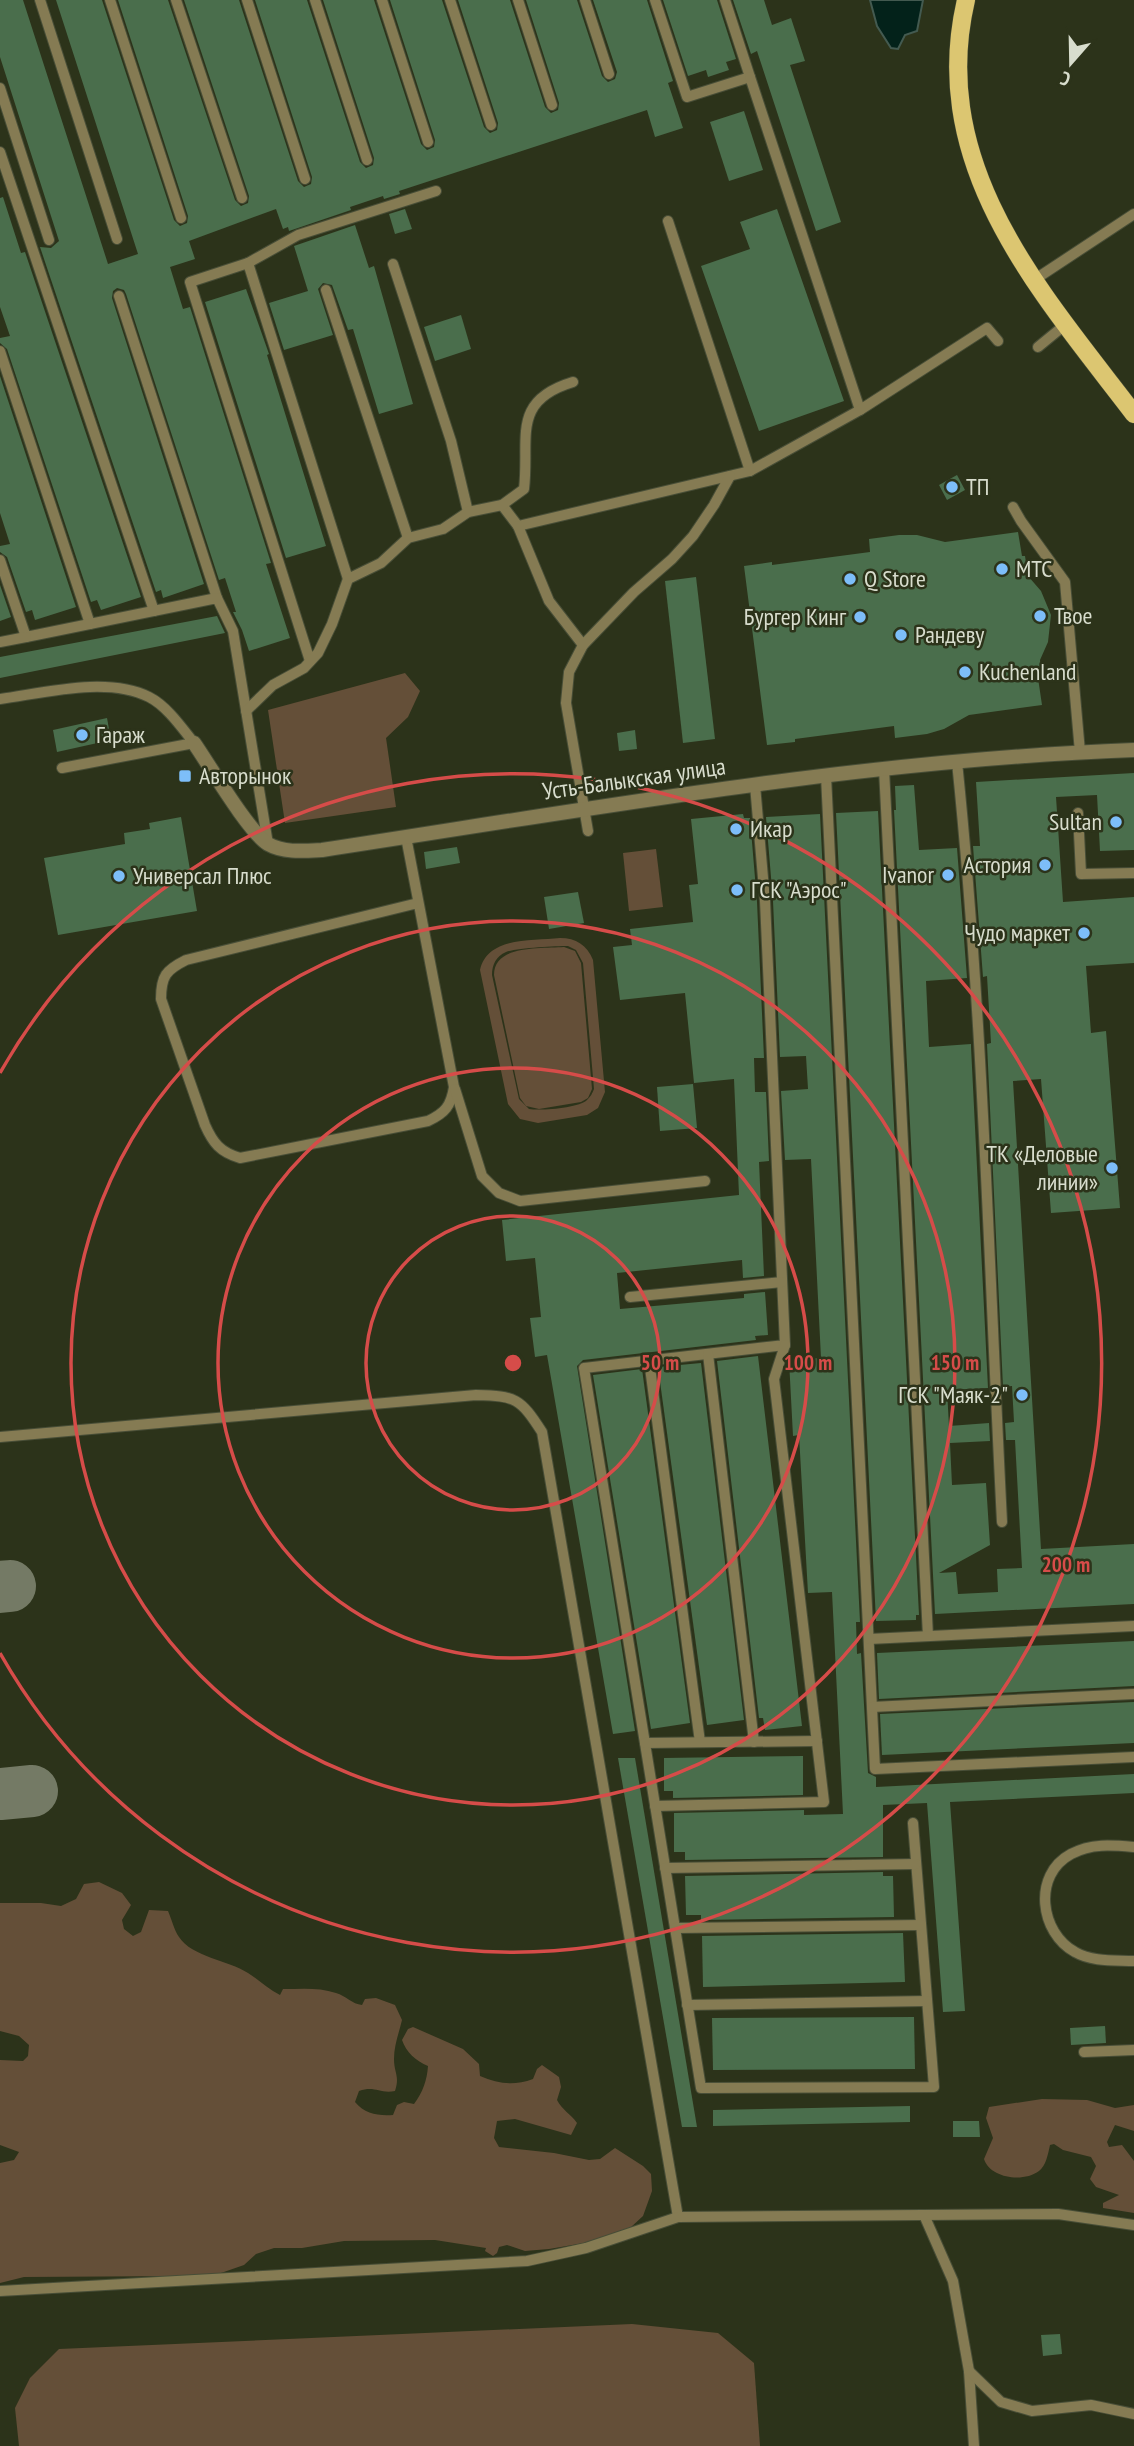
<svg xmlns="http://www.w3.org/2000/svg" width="1134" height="2446" viewBox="0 0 1134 2446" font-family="'PT Sans Narrow',sans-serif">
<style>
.green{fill:#644f38;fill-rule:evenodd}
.water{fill:#03221a;stroke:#435a50;stroke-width:2}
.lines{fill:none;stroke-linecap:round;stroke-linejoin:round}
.taxiway{stroke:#747a65;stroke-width:52}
.building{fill:#4a6e4c}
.service-casing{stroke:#484e37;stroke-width:12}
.minor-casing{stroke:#484e37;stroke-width:16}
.primary-casing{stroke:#484e37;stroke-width:19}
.service{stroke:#857b53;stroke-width:10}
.minor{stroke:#857b53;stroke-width:14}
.primary{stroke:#dcc671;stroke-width:18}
.ring{fill:none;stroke:#d64c49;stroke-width:3.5}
.poi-dot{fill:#7dbef9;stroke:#2c331a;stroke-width:2.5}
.labels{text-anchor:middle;stroke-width:5;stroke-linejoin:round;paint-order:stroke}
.poi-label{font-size:24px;fill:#d8ddcd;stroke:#2c331a;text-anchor:start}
.street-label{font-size:24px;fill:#d8ddcd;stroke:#2c331a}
.centre{fill:#d64c49;stroke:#2c331a;stroke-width:3.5}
.ring-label{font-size:21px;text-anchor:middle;font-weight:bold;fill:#d64c49;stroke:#2c331a;stroke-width:5;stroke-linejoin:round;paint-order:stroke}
</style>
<rect width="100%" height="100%" fill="#2c331a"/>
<g class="green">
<path d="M405,673L420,691L408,717L386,738L396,807L285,823L268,710Z"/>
<path d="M656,849L663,907L629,911L623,853Z"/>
<path d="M560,938C576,938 587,945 593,960L605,1092L598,1108L587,1115L538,1123L520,1119L508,1104L480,970C488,936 533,941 560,938ZM568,946L576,950L583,963L594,1089C592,1094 591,1096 587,1100C579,1108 541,1111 529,1109L519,1099L492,975C492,965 496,956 506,952C517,948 555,946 568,946Z"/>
<path d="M564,947L575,951L581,963L592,1089L588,1098L581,1102L539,1109L526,1106L520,1098L494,975C494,944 542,949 564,947Z"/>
<path d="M99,1882L122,1893L131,1905L122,1920L124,1929L133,1936L141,1932L149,1910L168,1911C172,1920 174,1930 179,1937C192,1957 228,1960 248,1973C259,1980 268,1989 280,1995L283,1989C301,1989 319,1987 336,1993C346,1996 352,2004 362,2005L365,1999L376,1998L395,2005L402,2020C399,2033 394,2045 394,2059C394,2073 400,2076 395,2091C379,2094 375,2085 359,2091L355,2102C365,2114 378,2116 393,2115L397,2105L404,2102L414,2104C423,2092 427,2080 428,2066C416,2061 406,2052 402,2040L408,2029L413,2027L463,2049L479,2064L480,2076C498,2084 514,2086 533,2079L537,2069L542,2065L559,2077L561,2087L557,2100C562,2110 571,2114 577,2123L571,2135L515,2119L497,2121L494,2138L499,2147L554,2153L589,2160L600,2159L615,2148L643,2166L651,2174L652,2191L643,2216L630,2228L596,2241L549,2249L525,2251L507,2245L499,2247L497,2253L493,2256L485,2251L486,2248L435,2240L344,2241L302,2248H274L256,2254L244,2265L221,2273L184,2276L24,2277L0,2283V2163L14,2160L19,2152L0,2145V2060L23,2061L28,2056L29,2045L19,2036L0,2031V1903H41L61,1906L76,1899L84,1884Z"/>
<path d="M1042,2099L1087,2100L1115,2108L1134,2105V2131L1115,2125L1107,2142L1109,2147L1122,2145L1134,2161V2213L1103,2208V2203L1119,2195L1096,2187L1090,2179L1096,2166L1091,2157L1063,2150L1054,2144L1050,2145C1048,2154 1046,2166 1039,2171C1023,2183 990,2178 984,2159L993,2138L986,2118L989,2107Z"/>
<path d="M632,2324L718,2333L754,2363L760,2446H19L15,2408L30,2378L59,2349Z"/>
</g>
<path class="water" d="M870,0H923L917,31L905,35L898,49L891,48L877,26Z"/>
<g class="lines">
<g class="taxiway">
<path d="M0,1587L10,1586"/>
<path d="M0,1794L32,1791"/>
</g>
</g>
<g class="building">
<path d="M0,0H23L108,264L138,254L56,0H102L174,220L180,226L187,223L188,216L118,0H168L235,200L241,206L248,203L249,196L184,0H239L298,181L304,187L311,184L312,177L255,0H307L360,162L366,168L373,165L374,158L323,0H374L421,144L427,150L434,147L435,140L390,0H442L484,127L490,133L497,130L498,123L458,0H510L545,107L551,113L558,110L559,103L526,0H577L602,76L608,82L615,79L617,72L593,0H647L673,81L668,83L683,128L655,137L647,110L399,191L400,194L384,199L383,196L350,207L351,210L289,231L288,227L283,229L276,209L189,241L195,259L170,267L183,309L190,307L271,563L266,564L290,638L249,651L242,630L233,612H236L225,578L219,580L126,294L124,290L117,288L113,291L112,298L204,584L163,598L161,590L156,592L40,247L51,248L59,241L0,57Z"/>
<path d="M663,0H717L736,59L726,62L729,70L708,77L706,70L688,76Z"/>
<path d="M733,0H764L772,25L791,18L805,61L790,65L841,222L816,231L757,51L751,54Z"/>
<path d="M744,111L763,170L729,181L710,122Z"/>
<path d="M3,197L21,253L25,252L141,597L101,610L97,600L91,602L7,349L0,343V338L10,336L0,307V198Z"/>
<path d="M405,209L412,229L395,234L389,214Z"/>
<path d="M777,209L844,401L759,431L701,266L750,249L740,222Z"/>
<path d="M355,225L369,268L374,266L413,404L379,414L353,329L348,330L332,285L323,283L318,289L333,335L284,350L269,303L308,291L294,246Z"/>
<path d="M246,289L269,354L267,355L326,546L286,558L205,302Z"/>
<path d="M461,315L471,349L435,361L424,327Z"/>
<path d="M0,376L76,607L35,620L32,610L26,612L7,557L0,552V546L10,544L0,513Z"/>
<path d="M957,475L965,490L947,500L939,485Z"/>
<path d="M1018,532L1022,556H1025L1028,576L1041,591L1051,615L1048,642L1040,660L1042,678H1038L1042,705L969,715L944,729L927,734L895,738L894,726L795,739V742L767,745L744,566L772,562V565L870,552L869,539L899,535H917L945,542Z"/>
<path d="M696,577L715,739L683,743L665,581Z"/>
<path d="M0,585L11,617L0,621Z"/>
<path d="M217,616L225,633L0,678V657Z"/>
<path d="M107,718L111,740L57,752L53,730Z"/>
<path d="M635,730L637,749L619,751L617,733Z"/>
<path d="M1134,773V850L1100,851L1097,795L1056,797L1063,902L1134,897V963L1086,966L1091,1033L1106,1031L1120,1208L1051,1213L1041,1079L1013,1081L1041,1549L1134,1544V1604L935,1614L894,810H896L895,786L914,785L919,850L957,848L967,978L926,981L929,1047L971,1044V1047L988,1388L947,1390L949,1426L989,1423L990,1441L950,1443L952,1485L986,1483L990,1545L939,1573L956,1572L958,1594L998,1592L997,1569L1022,1568L1015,1440H1006L1005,1423L1014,1422L1012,1386L1003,1387L987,1044L991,1043L987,976L983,977L973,846H980L976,782Z"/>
<path d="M878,811L919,1615H916V1620L876,1621L836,813Z"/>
<path d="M743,814L744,818H750L757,902L764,1058H754L755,1092H766L769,1161L759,1162L764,1276L743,1278L742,1260L617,1273L620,1309L744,1298V1294L765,1292L768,1335L755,1336L756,1340L583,1360L577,1366L635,1731L613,1734L547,1355L535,1357L530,1318L541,1317L535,1258L506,1261L502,1220L739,1195L734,1079L694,1083L685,993L620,1000L613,947L632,945L630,929L693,922L689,885L698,884L691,819Z"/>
<path d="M820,814L860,1622H856L857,1654L861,1653L868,1773L876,1777V1787L1134,1774V1793L950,1802L965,2011L943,2012L927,1803L883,1805V1857L685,1860V1852H674V1813L804,1810V1815L843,1814L832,1592L808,1593L799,1435L793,1436L789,1360L821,1358L811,1159L785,1160L781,1091L808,1089L806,1056L780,1057L773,901L766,817Z"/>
<path d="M181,817L197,911L58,935L44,858L125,844L124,833L150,829L149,823Z"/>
<path d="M457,847L460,863L426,869L424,852Z"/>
<path d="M578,892L584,923L549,929L544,897Z"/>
<path d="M693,1084L697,1128L660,1131L657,1087Z"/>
<path d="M758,1356L802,1726L765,1730L763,1718H759L717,1361Z"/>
<path d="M701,1363L744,1720L707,1725L658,1367Z"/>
<path d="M642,1369L690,1723L651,1729L593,1375Z"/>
<path d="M1134,1641V1686L879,1699L877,1653Z"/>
<path d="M1134,1702V1743L882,1755L880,1714Z"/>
<path d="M803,1756V1795L673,1798V1791H664V1758Z"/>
<path d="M618,1758H635L697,2127H682Z"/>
<path d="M883,1872V1876H893L894,1917L701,1920V1915H686L685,1876Z"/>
<path d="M903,1933L905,1982L703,1987L702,1936Z"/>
<path d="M914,2017L915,2069L713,2070L712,2018Z"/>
<path d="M1105,2026L1106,2043L1071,2045L1070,2028Z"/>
<path d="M910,2106V2122L713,2126V2110Z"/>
<path d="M953,2121H979L980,2137H953Z"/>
<path d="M1060,2334L1062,2354L1043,2356L1041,2335Z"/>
</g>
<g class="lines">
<g class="service-casing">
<g id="service">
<path d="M40,0L117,239"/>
<path d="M110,0L181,218"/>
<path d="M176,0L242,198"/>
<path d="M247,0L305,179"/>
<path d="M315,0L367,160"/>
<path d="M382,0L428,142"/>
<path d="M450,0L491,125"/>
<path d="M518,0L552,105"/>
<path d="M585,0L609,74"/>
<path d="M655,0L687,97L750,77L725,0"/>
<path d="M750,77L860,410"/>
<path d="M0,88L49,240"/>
<path d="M0,152L154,611"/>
<path d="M668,221L750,471"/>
<path d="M248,263L298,235L436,191"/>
<path d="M393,264L451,441L468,512"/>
<path d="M1034,280L1134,214"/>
<path d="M326,290L408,538"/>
<path d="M119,296L217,598"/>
<path d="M1038,347L1066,324"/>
<path d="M0,351L90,624"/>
<path d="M502,505L518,526L750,471L860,410L987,328L998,341"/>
<path d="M1013,507L1021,521L1065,582L1080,752"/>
<path d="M518,526L549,601L583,645L569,672L566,703L588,831"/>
<path d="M0,560L26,637L217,598L233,631L268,844"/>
<path d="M0,642L26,637"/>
<path d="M583,645L634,592L672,559L693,536L714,505L730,476"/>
<path d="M310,661L190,282L248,263L348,579"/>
<path d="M0,699C44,693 107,676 149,697C167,706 182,728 194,743L62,768"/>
<path d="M246,711L273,685L304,668L318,653L332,624L348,579L381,563L408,538L443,529L468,512L502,505L524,489C530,438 510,401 573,382"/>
<path d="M957,762C983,1014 989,1269 1002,1522"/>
<path d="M884,769L928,1636"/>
<path d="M826,776L875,1769L1134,1757"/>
<path d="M755,785L765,901L785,1345L584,1368L701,2088L934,2087L913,1823"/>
<path d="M1078,813L1081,874L1134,873"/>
<path d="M406,837L454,1087C451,1106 445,1113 428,1121L240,1158C220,1152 213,1143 205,1125L161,999C161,976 166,970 186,960L418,903"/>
<path d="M455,1089L482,1176L499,1193L520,1201L705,1181"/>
<path d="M630,1297L782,1282"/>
<path d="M708,1354L754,1742"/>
<path d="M649,1360L700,1742"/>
<path d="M0,1437L476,1395C516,1396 520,1398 542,1432L678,2217"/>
<path d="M869,1639L1134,1626"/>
<path d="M872,1707L1134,1694"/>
<path d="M645,1743L817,1741"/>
<path d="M655,1806L824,1802L774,1379L785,1345"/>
<path d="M1134,1847C1112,1845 1091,1843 1071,1854C1032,1875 1040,1933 1075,1952C1092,1962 1115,1960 1134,1961"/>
<path d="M665,1868L916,1864"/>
<path d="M675,1928L921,1925"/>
<path d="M687,2005L927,2001"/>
<path d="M1084,2052L1134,2050"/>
<path d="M924,2215L953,2281L969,2371L974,2446"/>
<path d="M0,2291L527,2261L586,2248L678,2217L1058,2214L1134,2225"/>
<path d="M969,2371L1001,2402L1032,2411L1091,2405L1134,2414"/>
</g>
</g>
<g class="minor-casing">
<path id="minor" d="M194,743C210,766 248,831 268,844C284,853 304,851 322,850C591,809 861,760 1134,750"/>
</g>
<g class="primary-casing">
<path id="primary" d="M966,0C927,167 1041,292 1134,414"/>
</g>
<use href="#service" class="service"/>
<use href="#minor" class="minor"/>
<use href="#primary" class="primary"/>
</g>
<g class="ring">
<circle cx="513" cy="1363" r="147"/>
<circle cx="513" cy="1363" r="295"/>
<circle cx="513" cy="1363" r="442"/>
<path d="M0 1073A589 589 0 1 1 0 1653"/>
</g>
<g class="poi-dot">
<circle cx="952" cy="487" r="7"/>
<circle cx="1002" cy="569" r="7"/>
<circle cx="850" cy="579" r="7"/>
<circle cx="1040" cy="616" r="7"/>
<circle cx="860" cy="617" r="7"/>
<circle cx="901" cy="635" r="7"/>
<circle cx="965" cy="672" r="7"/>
<circle cx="82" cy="735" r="7"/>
<rect x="178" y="769" width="14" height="14" rx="3.5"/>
<circle cx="1116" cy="822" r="7"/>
<circle cx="736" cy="829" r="7"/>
<circle cx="1045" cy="865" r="7"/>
<circle cx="948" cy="875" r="7"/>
<circle cx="119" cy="876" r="7"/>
<circle cx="737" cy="890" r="7"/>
<circle cx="1084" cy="933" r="7"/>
<circle cx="1112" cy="1168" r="7"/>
<circle cx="1022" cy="1395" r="7"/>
</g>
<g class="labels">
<g class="poi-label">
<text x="966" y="495">ТП</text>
<text x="1016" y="577">МТС</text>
<text x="864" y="587">Q Store</text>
<text x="1054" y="624">Твое</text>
<text x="846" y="625" text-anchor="end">Бургер Кинг</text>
<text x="915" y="643">Рандеву</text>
<text x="979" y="680">Kuchenland</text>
<text x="96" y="743">Гараж</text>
<text x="199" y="784">Авторынок</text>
<text x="1102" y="830" text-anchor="end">Sultan</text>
<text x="750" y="837">Икар</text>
<text x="1031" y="873" text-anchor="end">Астория</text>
<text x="934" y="883" text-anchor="end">Ivanor</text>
<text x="133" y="884">Универсал Плюс</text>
<text x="751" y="898">ГСК "Аэрос"</text>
<text x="1070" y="941" text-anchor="end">Чудо маркет</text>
<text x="1098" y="1162" text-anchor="end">ТК «Деловые<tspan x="1098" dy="28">линии»</tspan></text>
<text x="1008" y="1403" text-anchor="end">ГСК "Маяк-2"</text>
</g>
<g class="street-label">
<text transform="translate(634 779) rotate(-8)" y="8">Усть-Балыкская улица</text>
</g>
</g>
<circle cx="513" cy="1363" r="10" class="centre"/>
<g class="ring-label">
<text x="660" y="1370">50 m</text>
<text x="808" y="1370">100 m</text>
<text x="955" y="1370">150 m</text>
<text x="1066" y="1572">200 m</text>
</g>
<g transform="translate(1071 63) rotate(200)" stroke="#2c331a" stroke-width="5" paint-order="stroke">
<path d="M0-5L12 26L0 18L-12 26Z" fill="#d8ddcd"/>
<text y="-10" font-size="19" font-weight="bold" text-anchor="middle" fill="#d8ddcd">С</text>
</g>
</svg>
